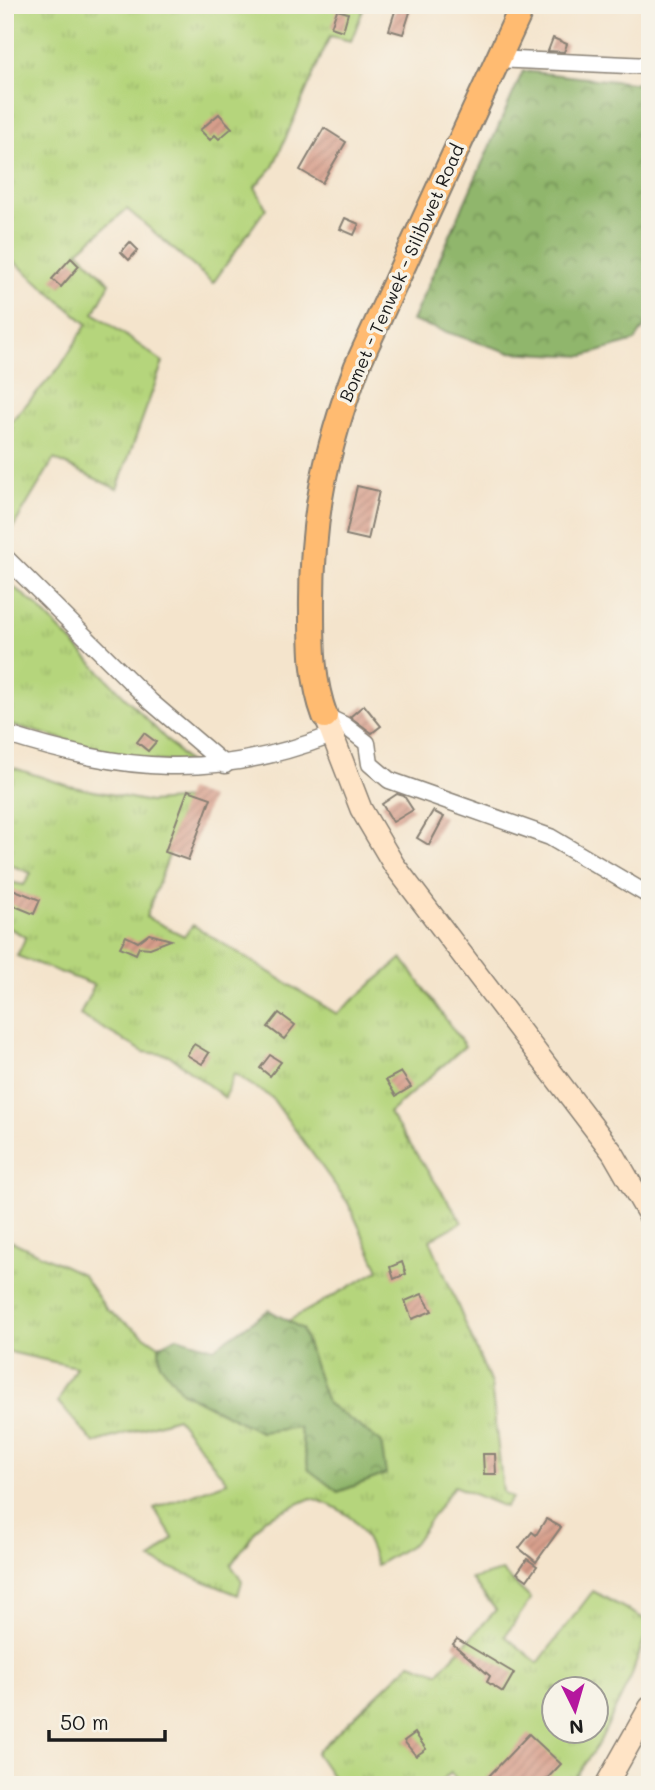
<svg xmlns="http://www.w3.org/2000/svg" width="655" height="1790" viewBox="0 0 655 1790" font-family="Mali,sans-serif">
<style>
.grass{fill:url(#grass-tufts);stroke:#68784c;stroke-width:2;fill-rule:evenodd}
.forest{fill:url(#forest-crowns);stroke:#566944;stroke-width:2}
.building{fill:url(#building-hatch)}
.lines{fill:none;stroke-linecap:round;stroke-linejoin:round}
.street-casing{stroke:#888074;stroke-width:19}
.secondary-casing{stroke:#888074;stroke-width:24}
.primary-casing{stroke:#888074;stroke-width:28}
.street{stroke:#fff;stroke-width:16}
.secondary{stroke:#ffe4c6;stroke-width:21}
.primary{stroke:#ffbb71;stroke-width:24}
.labels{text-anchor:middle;stroke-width:7;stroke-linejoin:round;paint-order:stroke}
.street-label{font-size:18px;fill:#1c1c1c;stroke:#f7f3e8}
</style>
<defs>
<pattern id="grass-tufts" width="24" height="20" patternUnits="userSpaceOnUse" patternTransform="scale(1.75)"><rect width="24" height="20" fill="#b5d57c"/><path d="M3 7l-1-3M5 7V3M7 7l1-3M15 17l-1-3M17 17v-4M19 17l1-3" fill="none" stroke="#9bb66b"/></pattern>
<pattern id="forest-crowns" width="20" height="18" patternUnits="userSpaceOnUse" patternTransform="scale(1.75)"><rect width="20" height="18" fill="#90b66c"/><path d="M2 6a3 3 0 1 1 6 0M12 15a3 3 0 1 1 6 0" fill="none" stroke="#759358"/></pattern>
<pattern id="building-hatch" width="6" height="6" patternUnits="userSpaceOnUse" patternTransform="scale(1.75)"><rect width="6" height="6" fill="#d79f8c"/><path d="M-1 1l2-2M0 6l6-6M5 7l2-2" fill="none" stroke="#b88878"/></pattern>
</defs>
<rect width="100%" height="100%" fill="#f7f3e8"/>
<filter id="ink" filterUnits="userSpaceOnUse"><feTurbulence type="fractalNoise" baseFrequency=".0143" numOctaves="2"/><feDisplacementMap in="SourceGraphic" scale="14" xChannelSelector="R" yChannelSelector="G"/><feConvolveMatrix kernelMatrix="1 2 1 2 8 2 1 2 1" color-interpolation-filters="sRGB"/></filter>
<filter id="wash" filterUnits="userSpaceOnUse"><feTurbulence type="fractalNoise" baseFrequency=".00686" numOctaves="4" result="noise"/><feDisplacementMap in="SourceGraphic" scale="28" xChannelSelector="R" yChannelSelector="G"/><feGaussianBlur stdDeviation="1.57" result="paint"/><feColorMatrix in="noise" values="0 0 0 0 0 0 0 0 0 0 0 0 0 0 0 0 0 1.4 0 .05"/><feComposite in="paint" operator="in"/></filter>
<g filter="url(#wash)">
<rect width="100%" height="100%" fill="#f4e4cc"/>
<g class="grass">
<path d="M5,5H365L351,41L330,36L273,167L255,187L266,208L213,283L127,209L78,251L110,283L94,313L163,362L117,489L54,459L5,541V428L60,367L87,324L5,254Z"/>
<path d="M5,580L36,605L188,762L141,761L5,723Z"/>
<path d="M5,765L69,786L150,802L190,799L146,917L184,936L193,925L337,1014L402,958L465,1046L389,1113L462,1222L430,1240L491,1384L503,1492L512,1498L505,1507L454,1486L414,1543L377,1565C363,1526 354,1511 311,1498L264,1519L231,1565L242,1581L238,1595L151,1560L173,1538L154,1508L227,1482L177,1418L94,1443L58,1402L76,1367L5,1351V1238L82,1274L107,1310L159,1346L160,1364L260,1432L299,1427L309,1470L381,1442L327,1403L302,1329L288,1321L379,1270L348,1203L272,1098L234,1074L225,1098L169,1055L144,1052L80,1015L94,985L17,956L26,937L5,926V881L24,885L31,873L5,863Z"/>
<path d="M502,1571L531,1599L505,1636L538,1663L593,1591L650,1622L631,1677L599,1743L570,1785H460L451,1773L436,1785H338L316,1753L411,1663L438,1673L496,1610L471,1579ZM554,1688H596V1730H554Z"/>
</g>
<g class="forest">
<path d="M523,71L650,85V318L635,341L584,356L508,352L412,321Z"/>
<path d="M269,1310L302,1329L327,1403L381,1442L386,1474L338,1492L309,1470L299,1427L260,1432L182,1392L160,1364L159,1346L177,1337L214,1348Z"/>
</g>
<g id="blocks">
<g class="building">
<path d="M397,5L411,9L403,34L389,30Z"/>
<path d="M337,10L348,13L343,31L331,27Z"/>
<path d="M553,38L567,44L564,52L548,51Z"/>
<path d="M219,114L232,128L219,139L215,135L210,140L200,130Z"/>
<path d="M324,128L346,142L322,183L300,170Z"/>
<path d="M345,218L359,224L354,235L340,229Z"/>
<path d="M130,242L138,250L129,260L121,252Z"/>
<path d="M71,258L79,266L61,287L52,279Z"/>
<path d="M357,486L379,491L368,540L346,535Z"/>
<path d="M364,705L381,726L372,733L350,717Z"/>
<path d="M144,733L156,742L148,751L137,742Z"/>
<path d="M188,790L211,798L188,860L165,852Z"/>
<path d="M397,794L404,796L413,810L393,822L382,804Z"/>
<path d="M433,811L444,817L429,845L417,838Z"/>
<path d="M5,886L40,900L34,914L5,902Z"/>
<path d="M149,934L171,940L150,948L139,947L136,954L120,947L126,936L138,942Z"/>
<path d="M279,1013L295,1025L284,1039L268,1027Z"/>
<path d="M194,1044L209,1053L202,1064L187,1055Z"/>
<path d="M270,1055L281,1062L270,1076L260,1068Z"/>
<path d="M401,1072L411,1087L396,1096L386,1080Z"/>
<path d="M402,1262L406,1274L394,1279L390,1267Z"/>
<path d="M422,1294L432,1311L412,1319L405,1301Z"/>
<path d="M483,1454H495L496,1474H484Z"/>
<path d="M546,1519L561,1527L536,1562L519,1548L532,1532L536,1535Z"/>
<path d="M527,1559L537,1566L527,1580L517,1573Z"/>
<path d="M457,1639L514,1673L503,1692L487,1682L490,1676L453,1644Z"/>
<path d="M415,1733L426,1749L416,1756L404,1741Z"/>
<path d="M529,1734L561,1764L541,1785H494L487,1778Z"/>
</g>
</g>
</g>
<g filter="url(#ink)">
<use href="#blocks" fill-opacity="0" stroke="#888074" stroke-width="2"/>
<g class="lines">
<g class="street-casing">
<g id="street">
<path d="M497,59L650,66"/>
<path d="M5,557L150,701L225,765"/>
<path d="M325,716L344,725L367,743L370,764L389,780L550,837L650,896"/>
<path d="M5,734C125,772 213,781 332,735"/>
</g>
</g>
<g class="secondary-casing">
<g id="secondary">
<path d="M325,716L361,809L394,865L613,1153L650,1217"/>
<path d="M606,1785L650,1707"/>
</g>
</g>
<g class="primary-casing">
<path id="primary" d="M325,716C312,681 312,647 312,611C311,519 325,452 357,366L523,5"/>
</g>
<use href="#street" class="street"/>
<use href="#secondary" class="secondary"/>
<use href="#primary" class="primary"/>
</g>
</g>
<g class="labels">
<g class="street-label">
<text transform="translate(402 273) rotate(-66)" y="6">Bomet - Tenwek - Silibwet Road</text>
</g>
</g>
<rect width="655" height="1790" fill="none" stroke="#f7f3e8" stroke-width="28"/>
<g transform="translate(575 1710) rotate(175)"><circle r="33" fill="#f7f3e8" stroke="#9f9d96" stroke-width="2"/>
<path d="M0-5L12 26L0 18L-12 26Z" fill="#b5179e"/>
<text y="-10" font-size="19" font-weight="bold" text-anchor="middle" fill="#1c1c1c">N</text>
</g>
<path d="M49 1730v10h116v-10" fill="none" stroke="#1c1c1c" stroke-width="3.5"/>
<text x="60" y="1730" font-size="21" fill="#1c1c1c" stroke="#f7f3e8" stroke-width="5" paint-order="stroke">50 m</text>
</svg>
